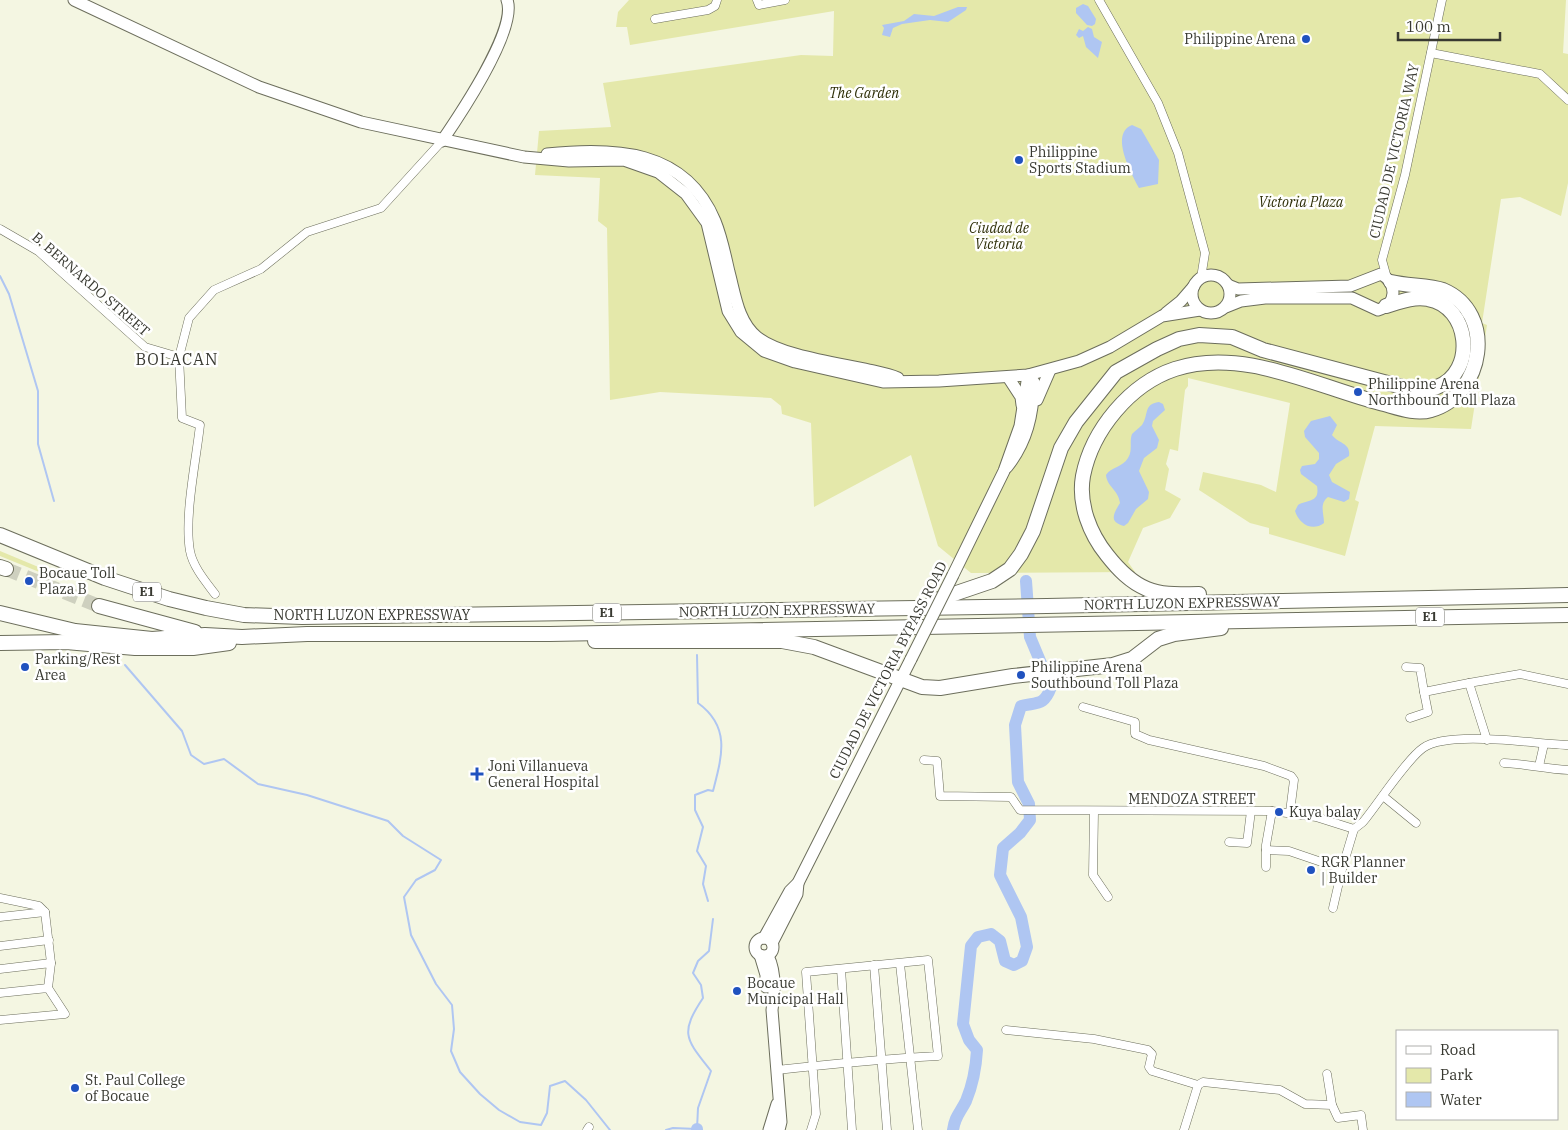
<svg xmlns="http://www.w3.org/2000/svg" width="1568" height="1130" viewBox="0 0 1568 1130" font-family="'IBM Plex Serif',serif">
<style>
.green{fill:#e4e8aa}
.water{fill:#afc6f2}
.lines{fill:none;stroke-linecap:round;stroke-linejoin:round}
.stream{stroke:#afc6f2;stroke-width:2}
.river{stroke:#afc6f2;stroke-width:12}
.highway-tunnel{stroke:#ced0bf;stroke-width:14;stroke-dasharray:14 7;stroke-linecap:butt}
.street-casing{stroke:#6c6e5c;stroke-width:9}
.secondary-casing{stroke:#6c6e5c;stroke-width:13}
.highway-casing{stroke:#6c6e5c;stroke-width:16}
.street{stroke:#fff;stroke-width:8}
.secondary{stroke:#fff;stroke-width:11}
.highway{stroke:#fff;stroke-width:14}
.secondary-bridge-casing{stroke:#6c6e5c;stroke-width:13;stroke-linecap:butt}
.secondary-bridge{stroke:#fff;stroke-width:11}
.poi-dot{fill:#2052bf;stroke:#fff;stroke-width:2}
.labels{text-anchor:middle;stroke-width:5;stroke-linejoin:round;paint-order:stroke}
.shield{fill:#fff;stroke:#74746f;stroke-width:1}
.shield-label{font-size:12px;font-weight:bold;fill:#383931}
.poi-label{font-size:14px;fill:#383931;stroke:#fff;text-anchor:start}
.park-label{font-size:14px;font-style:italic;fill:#2f3009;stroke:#fff}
.street-label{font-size:14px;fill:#383931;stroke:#fff}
.quarter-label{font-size:16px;letter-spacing:1px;fill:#383931;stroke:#fff}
</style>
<rect width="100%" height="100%" fill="#f4f6e2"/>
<g class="green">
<path d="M629,0H1566L1563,53L1568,54V183L1561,216L1520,197L1501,199L1482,323L1487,325L1471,429L1375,426L1355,500L1359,502L1345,556L1269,534V528L1250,523L1199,490L1203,472L1261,485L1276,492L1290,403L1188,378V386L1185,390L1178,451L1170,449L1166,464L1169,469L1165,490L1181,499L1170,518L1143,528L1128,562L1135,572L971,573L938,546L911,455L814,507L811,423L782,414L781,406L771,398L660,392L610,400L607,228L598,221L600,178L535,175L539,131L611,127L603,83L801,55L833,56L834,11L630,45L627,27H616L618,12Z"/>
<path d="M0,551L72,581L54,578L0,556Z"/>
</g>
<g class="water">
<path d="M1083,4L1088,6L1096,19L1095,24L1092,26L1087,25L1076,13V8Z"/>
<path d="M958,7H967L966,10L948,22L930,20L902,24L893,28L890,37L882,35L884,28L882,25L904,21L914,14L934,16Z"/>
<path d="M1088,27L1092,29L1094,37L1102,42L1098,58L1086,47L1083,36L1079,38L1076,35L1079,29L1083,31Z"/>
<path d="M1132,125L1141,129L1159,160L1158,184L1139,188C1132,174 1109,134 1132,125Z"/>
<path d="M1159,402L1163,404L1165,410L1153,421L1152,426L1159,440L1157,448L1144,458L1139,471L1149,492L1148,499L1136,509L1128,523L1124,526C1108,522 1114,513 1120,503C1118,489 1107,487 1106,475C1111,467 1123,467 1128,458C1133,450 1129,442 1132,434C1135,431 1139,428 1142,425C1149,415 1143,404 1159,402Z"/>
<path d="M1330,416L1337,425L1332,435C1339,444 1351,443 1349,456L1336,464L1329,475L1332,482L1350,492L1349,499L1344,502L1328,497C1319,504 1324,513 1324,523C1312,532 1299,524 1295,511L1298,505C1308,499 1320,503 1317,486L1301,474L1300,470L1302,466L1315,464L1319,459V453L1305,437L1304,431L1311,421Z"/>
</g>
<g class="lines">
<g class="stream">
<path d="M0,276L9,294L38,391V444L54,501"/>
<path d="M697,655L698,703C731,727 722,756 713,791L708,790L695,795V810L703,827L697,851L706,866L703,884L708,901"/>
<path d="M125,665L182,731L191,755L204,764L224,759L258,784L307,795L388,821L403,836L441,860L435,870L416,880L404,897L411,935L436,984L452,1005L454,1029L451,1051L460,1072L480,1094L499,1110L520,1122L541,1125L547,1113L550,1086L565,1081L586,1100L610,1130"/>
<path d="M666,1130L673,1128L697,1129L698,1108L711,1071C686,1039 679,1034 703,998L701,985L693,973L698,961L709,951L713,919"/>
</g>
<g class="river">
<path d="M697,1130V1129"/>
<path d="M953,1130C955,1116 960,1113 966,1101C973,1084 976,1068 977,1050L969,1040L963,1024L971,946L978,937L991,934L1000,941L1005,961L1014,965L1022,961L1027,947L1021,917L1000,875L1003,848L1020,833L1030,820L1029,804L1018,782L1015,725L1021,706C1038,702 1044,706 1051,687L1030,637L1026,581"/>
</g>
<path class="highway-tunnel" d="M6,569L99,606"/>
<g class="street-casing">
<g id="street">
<path d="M757,0L759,5L785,0"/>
<path d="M1099,0L1158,103L1178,153L1205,253L1201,278"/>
<path d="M655,19L708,10L715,6L717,0"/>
<path d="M1431,53L1540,74L1568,100"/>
<path d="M0,229L38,251L145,347L179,357"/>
<path d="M1387,278L1382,260L1405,175L1442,0"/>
<path d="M215,594C206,582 193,567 190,551C184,517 196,461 200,425L182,418L179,357L189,318L214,290L261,269L307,232L381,208L442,141"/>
<path d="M1406,667L1420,668L1424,692"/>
<path d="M1083,707L1135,722V734L1149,740L1264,766L1291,776L1294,780L1290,812"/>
<path d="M1410,718L1428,712L1424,692L1469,683"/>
<path d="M1487,740L1469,683L1520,674L1568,684"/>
<path d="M924,760L937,761L940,796L1011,797L1020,810L1272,811L1316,817L1354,829L1363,822C1377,805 1407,759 1423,748C1449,730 1535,744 1568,745"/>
<path d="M1504,763C1526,764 1546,769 1568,770"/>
<path d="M1539,766L1544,744"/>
<path d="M1383,796L1416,823"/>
<path d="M1094,812L1093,875L1108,897"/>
<path d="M1229,842L1247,843L1251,811"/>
<path d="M1266,850L1289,851L1342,869L1354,829"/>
<path d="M1266,867V845L1272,811"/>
<path d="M0,898L39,906L45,912L51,963"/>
<path d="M1333,908L1342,869"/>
<path d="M0,917L45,912"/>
<path d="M0,946L49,940"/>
<path d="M900,964L918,1130"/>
<path d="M874,965L887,1130"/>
<path d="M0,969L51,963L48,988"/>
<path d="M841,969L852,1130"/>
<path d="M0,993L48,988L65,1014L0,1020"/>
<path d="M1006,1030L1094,1039L1148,1050L1152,1054L1149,1067L1152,1071L1198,1085L1203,1082L1280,1090L1305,1104L1332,1105L1338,1118L1361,1115L1363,1130"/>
<path d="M777,1070C831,1064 884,1059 938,1056L928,960L806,972L816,1114L811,1130"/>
<path d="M1327,1074L1332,1105"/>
<path d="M587,1130L589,1127"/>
<path d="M1184,1130L1198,1085"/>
</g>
</g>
<g class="secondary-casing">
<g id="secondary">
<path d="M74,0L259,87L361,122L524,157L569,161L624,160L658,172L686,194L707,223L728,311L741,332L764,351L795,362L883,382L939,381L1028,375L1079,361L1110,347L1162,316L1200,310"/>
<path d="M442,141C459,116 518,29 507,0"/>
<path d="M547,154C614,147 685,149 715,221C722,238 725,255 729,272C735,294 738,322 757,337C781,356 838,363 869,370C878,372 889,374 898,378"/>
<circle cx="1211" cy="294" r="19"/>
<path d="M1226,307L1241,301L1265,298H1352L1378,310C1398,304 1397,283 1381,274L1350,286L1238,289L1228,285"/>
<path d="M1166,313L1181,301L1194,286"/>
<path d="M1008,377L1021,397L1022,405"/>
<path d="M1037,400L1050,370"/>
<path d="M1007,467C1027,442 1033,415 1034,382"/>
<path d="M953,575L1004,471L1020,426L1028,375"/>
<circle cx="764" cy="947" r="9"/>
<path d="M764,938L790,891L798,883L911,659"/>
<path d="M772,943L797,894L798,883"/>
<path d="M760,955L766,975V987"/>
<path d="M768,956C776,972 775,992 772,1010L781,1122L779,1130"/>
<path d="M769,1130L777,1104"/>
</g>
</g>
<g class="highway-casing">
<g id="highway">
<path d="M0,535L105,578L169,599L206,608L244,615L302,617L1047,606L1568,595"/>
<path d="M0,567L6,569"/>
<path d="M1199,594C1182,594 1164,596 1147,589C1130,582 1118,569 1107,555C1090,534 1078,504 1083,476C1092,430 1130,384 1175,369C1242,347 1315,386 1380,403C1396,407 1415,415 1431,410C1484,395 1497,313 1443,290C1430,285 1407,286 1391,282"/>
<path d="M933,601L992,581L1010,569L1021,554L1033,531L1061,448L1076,422L1116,372L1157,349L1179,339L1199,335L1232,337L1263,350L1414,390C1422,390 1430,390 1437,387C1477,372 1470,306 1428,299C1414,296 1399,302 1386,306"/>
<path d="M99,606L195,632"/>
<path d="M0,613L75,631L152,639L205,635L242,637L307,634H550L1568,615"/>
<path d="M595,641H782L814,647L922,687L940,688L1013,676L1113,665L1132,659L1158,639L1174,634L1221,628"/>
<path d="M0,643L66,642L135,648H193L229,643"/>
</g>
</g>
<use href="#street" class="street"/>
<use href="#secondary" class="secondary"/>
<use href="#highway" class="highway"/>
<g class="secondary-bridge-casing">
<path id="secondary-bridge" d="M911,659L953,575"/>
</g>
<use href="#secondary-bridge" class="secondary-bridge"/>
</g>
<g class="poi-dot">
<circle cx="1306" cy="39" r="5"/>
<circle cx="1019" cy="160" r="5"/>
<circle cx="1358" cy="392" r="5"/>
<circle cx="29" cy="581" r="5"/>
<circle cx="25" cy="667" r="5"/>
<circle cx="1021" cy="675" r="5"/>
<path d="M474.5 766.5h5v5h5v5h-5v5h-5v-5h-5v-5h5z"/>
<circle cx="1279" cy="812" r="5"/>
<circle cx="1311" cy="870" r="5"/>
<circle cx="737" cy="991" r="5"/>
<circle cx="75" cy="1088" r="5"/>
</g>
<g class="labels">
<g class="shield">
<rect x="133" y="582.5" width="28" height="19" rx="4"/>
<rect x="593" y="603.5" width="28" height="19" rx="4"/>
<rect x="1416" y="607.5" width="28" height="19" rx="4"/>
</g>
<g class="shield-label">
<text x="147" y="596">E1</text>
<text x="607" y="617">E1</text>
<text x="1430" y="621">E1</text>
</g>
<g class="poi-label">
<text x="1296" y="44" text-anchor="end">Philippine Arena</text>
<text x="1029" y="157">Philippine<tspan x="1029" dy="16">Sports Stadium</tspan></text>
<text x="1368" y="389">Philippine Arena<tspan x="1368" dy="16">Northbound Toll Plaza</tspan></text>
<text x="39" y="578">Bocaue Toll<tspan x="39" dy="16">Plaza B</tspan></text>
<text x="35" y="664">Parking/Rest<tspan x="35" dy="16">Area</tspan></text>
<text x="1031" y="672">Philippine Arena<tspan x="1031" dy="16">Southbound Toll Plaza</tspan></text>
<text x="488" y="771">Joni Villanueva<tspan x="488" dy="16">General Hospital</tspan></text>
<text x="1289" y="817">Kuya balay</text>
<text x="1321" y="867">RGR Planner<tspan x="1321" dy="16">| Builder</tspan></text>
<text x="747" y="988">Bocaue<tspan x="747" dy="16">Municipal Hall</tspan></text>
<text x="85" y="1085">St. Paul College<tspan x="85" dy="16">of Bocaue</tspan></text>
</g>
<g class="park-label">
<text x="864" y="98">The Garden</text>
<text x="1301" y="207">Victoria Plaza</text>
<text x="999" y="233">Ciudad de<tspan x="999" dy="16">Victoria</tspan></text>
</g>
<g class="street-label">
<text transform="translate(1394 151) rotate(-77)" y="5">CIUDAD DE VICTORIA WAY</text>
<text transform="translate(91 284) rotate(41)" y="5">B. BERNARDO STREET</text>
<text transform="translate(1182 603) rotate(-1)" y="5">NORTH LUZON EXPRESSWAY</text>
<text transform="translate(777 610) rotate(-1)" y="5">NORTH LUZON EXPRESSWAY</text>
<text x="372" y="620">NORTH LUZON EXPRESSWAY</text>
<text transform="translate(888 670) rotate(-63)" y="5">CIUDAD DE VICTORIA BYPASS ROAD</text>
<text x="1192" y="804">MENDOZA STREET</text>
</g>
<g class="quarter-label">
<text x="177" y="365">BOLACAN</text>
</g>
</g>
<rect x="1396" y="1030" width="162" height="90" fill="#ffffff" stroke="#afb0ad"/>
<rect x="1406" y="1046" width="25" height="8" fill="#ffffff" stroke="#afb0ad"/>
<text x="1440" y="1055" font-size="15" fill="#383931">Road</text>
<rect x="1406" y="1068" width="25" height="15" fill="#e4e8aa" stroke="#afb0ad"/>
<text x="1440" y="1080" font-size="15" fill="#383931">Park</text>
<rect x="1406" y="1092" width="25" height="15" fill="#afc6f2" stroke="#afb0ad"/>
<text x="1440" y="1105" font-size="15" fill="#383931">Water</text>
<path d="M1398 32v8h102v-8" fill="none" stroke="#383931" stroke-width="2.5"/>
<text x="1406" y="32" font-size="15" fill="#383931" stroke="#ffffff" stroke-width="4" paint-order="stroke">100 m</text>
</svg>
